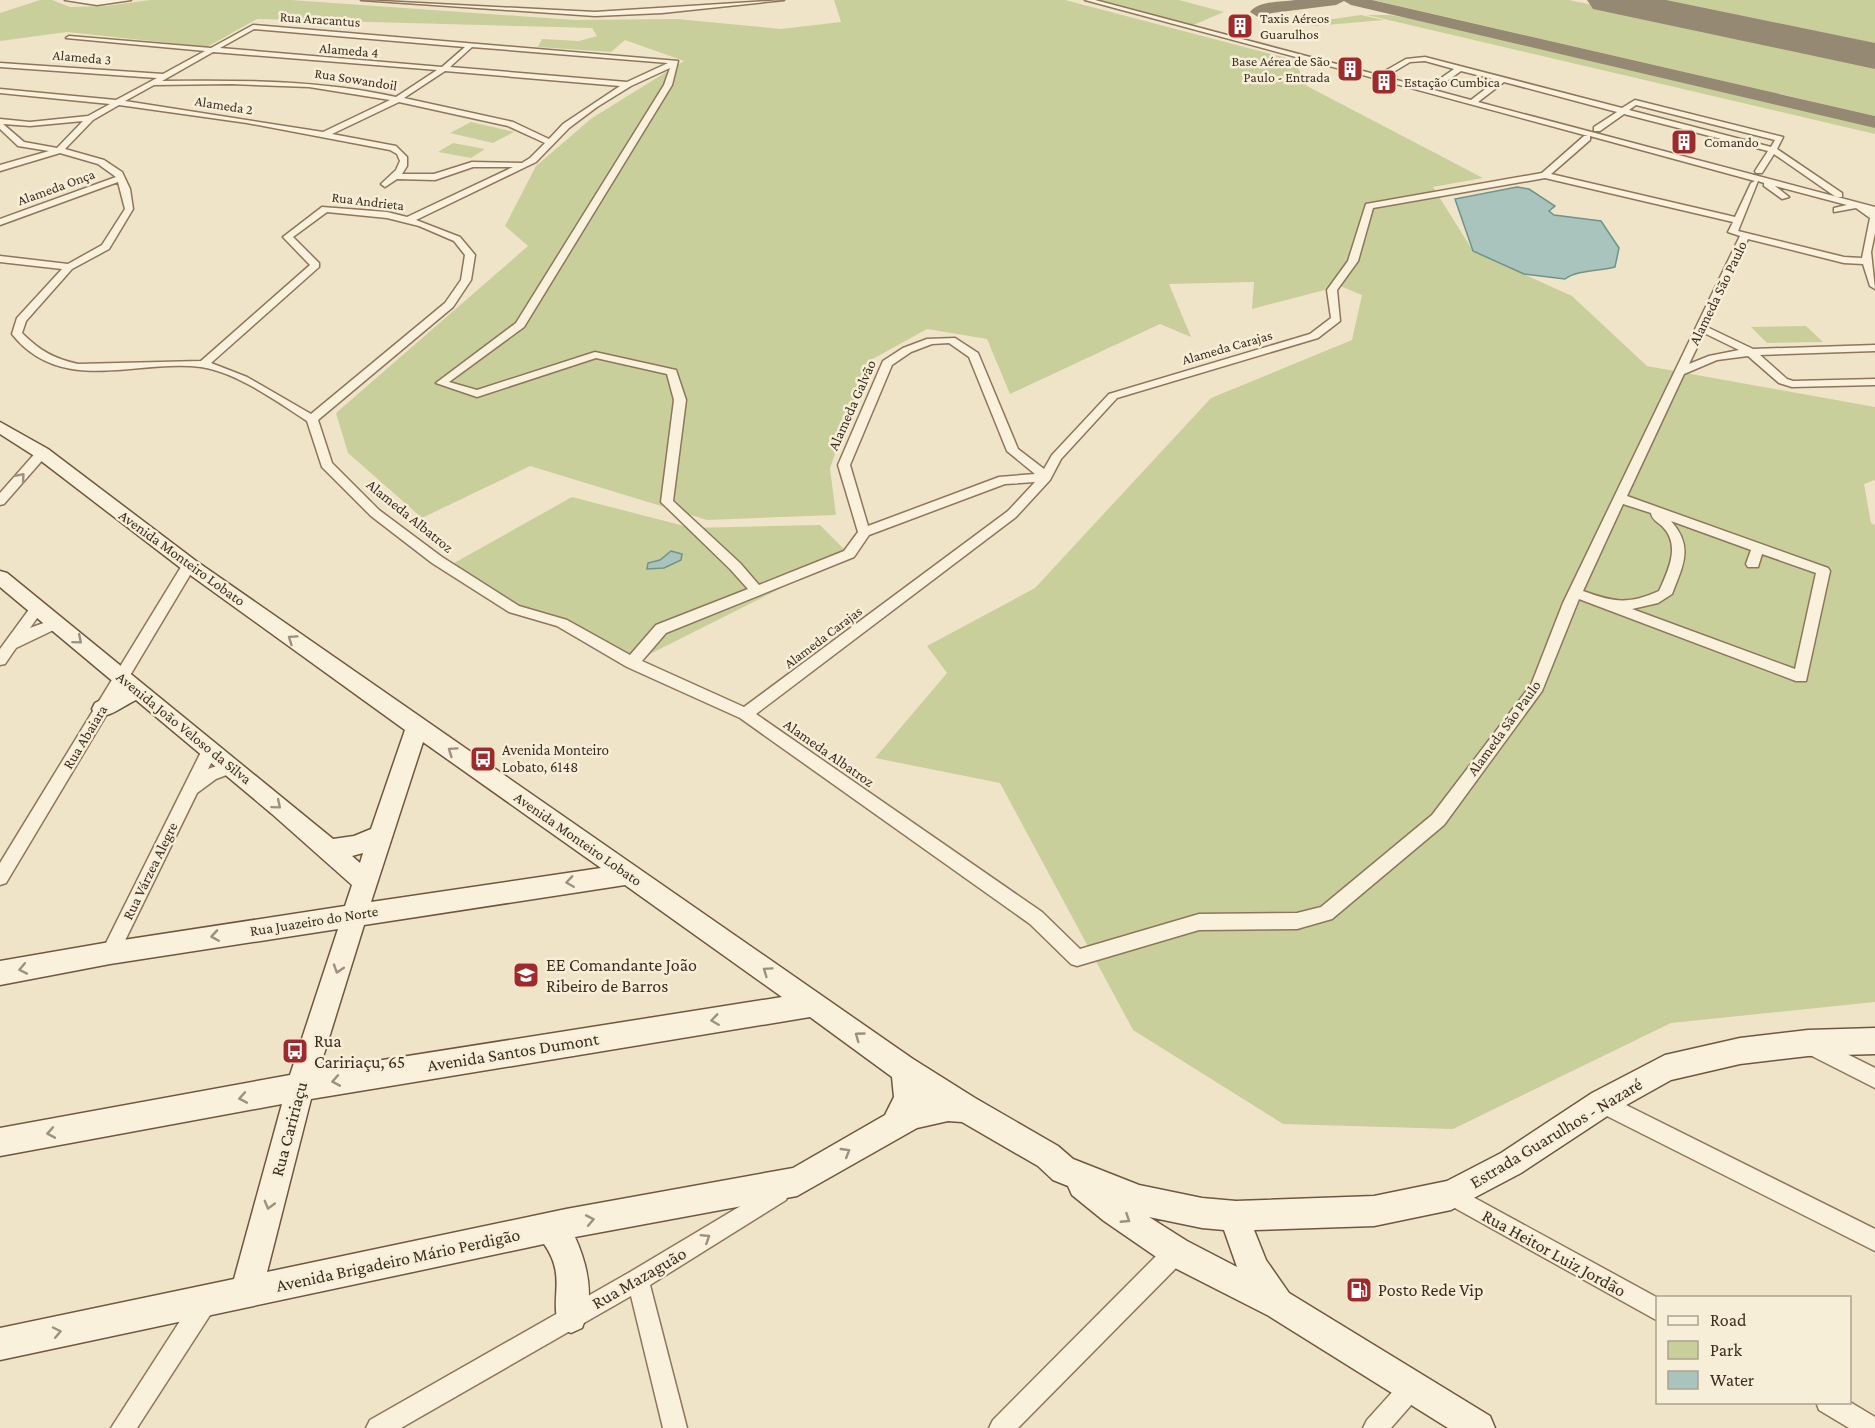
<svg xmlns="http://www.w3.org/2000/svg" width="1875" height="1428" viewBox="0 0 1875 1428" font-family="'Crimson Pro',serif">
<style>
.green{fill:#c9cf9b}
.water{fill:#a9c4bc;stroke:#6f938a;stroke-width:1.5}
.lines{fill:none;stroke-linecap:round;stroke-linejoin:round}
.taxiway{fill:#968974;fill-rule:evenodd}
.runway{fill:#968974;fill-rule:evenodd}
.street-casing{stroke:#8d765c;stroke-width:3}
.secondary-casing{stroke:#6f573f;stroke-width:3}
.street{fill:#faf1dc;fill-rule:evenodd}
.secondary{fill:#faf1dc;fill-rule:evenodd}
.oneway{stroke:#9c907e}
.labels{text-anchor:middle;stroke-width:5;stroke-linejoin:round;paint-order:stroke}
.far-poi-label{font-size:14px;fill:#3d2e20;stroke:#f7eed8;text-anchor:start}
.far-street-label{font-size:14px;fill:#3d2e20;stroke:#f7eed8}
.street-label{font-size:15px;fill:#3d2e20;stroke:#f7eed8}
.poi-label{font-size:15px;fill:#3d2e20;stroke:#f7eed8;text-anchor:start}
.near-poi-label{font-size:18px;fill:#3d2e20;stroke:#f7eed8;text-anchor:start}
.near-street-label{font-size:18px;fill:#3d2e20;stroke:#f7eed8}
</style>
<rect width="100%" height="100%" fill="#f0e4c8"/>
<g class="green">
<path d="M40,0H52L70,7L106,6L150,0H291L575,20L677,19L781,29L841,22L834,0H1065L1294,60L1307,86L1483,178L1433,187L1473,251L1572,296L1647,366L1875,407V480L1864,484L1871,523L1875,525V1002L1671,1023L1453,1129L1283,1124L1133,1030L1000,783L875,758L947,673L927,646L1035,588L1211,398L1352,340L1362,295L1340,286L1252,309L1254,282L1169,284L1191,337L1160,324L1010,394L987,339L927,329L869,361L830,468L836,515L707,520L530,466L422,518L348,453L336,413L528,246L505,226L536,166L592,118L684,61L625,40L611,52L538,47L542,39L579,41L597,36L592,28L257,19L207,47L67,32L0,41V13Z"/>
<path d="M1097,0H1179L1224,12L1193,25Z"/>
<path d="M1373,0H1569L1875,65V116Z"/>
<path d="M1650,0H1875V46Z"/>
<path d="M1361,15L1384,20L1315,26L1282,22L1288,20L1313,22Z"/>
<path d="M1367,15H1390L1413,19L1875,125V134Z"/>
<path d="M471,122L514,132L493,143L450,133Z"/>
<path d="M453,143L485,149L471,158L438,152Z"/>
<path d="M1806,326L1823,342L1767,343L1751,327Z"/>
<path d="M572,497L692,528L820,525L849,554L632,663L447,567Z"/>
</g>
<g class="water">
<path d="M1517,187L1529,189L1555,206L1549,211L1554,215L1601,221L1619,248L1615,267C1600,271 1577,270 1565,279L1524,274L1473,251L1455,199Z"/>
<path d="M671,551L682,554L681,560L664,568L647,569L648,563L660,560Z"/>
</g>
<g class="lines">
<path class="taxiway" d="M1295,0H1372L1875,116V128L1351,5L1344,1L1336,5L1272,13L1258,17L1250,12C1259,1 1280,2 1295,0Z"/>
<path class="runway" d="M1587,0H1666L1875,43V69L1607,12L1593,9Z"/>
<g class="street-casing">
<g id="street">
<path d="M65,0H131L97,5Z"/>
<path d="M361,0L595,12L784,0L662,13L595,16Z"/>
<path d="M1085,0H1095L1378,75L1406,59L1425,57L1622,108L1635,100L1783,137L1777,149L1842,193V197H1836L1774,154L1762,173H1756L1755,171L1768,151L1624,114L1600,131H1594V127L1617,112L1504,82L1478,102L1875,207V233L1871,252L1875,289L1870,286L1863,264L1844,263L1748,239L1707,327L1753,349L1875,345V351L1760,355L1787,379L1793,381L1875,379V385L1792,387L1779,383L1748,356L1717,360L1684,374L1627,496L1828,568L1830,571L1806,681H1796L1579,599L1542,691L1444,825L1332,919L1297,929L1199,930L1077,966L1071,964L1030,924L740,718L627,667L557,626L509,612L432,563L371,516L322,467L307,421C278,402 236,372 201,367C136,359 61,396 12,334L17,318L62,269L0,262V256L68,264L102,245L125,209L118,182L0,225V219L116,177L98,164L60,153L0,171V165L49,151L18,146L0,129V119L30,122L88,116L110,104L0,93V89L116,100L157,78L0,67V63L163,74L205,51L66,38L69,36L211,48L253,25L678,61L672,85L524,327L449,382L477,390L595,352L676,370L686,400L673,501L740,563L759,585L844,551L858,532L838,465L883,361L903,348L927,339L955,338L978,353L1018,449L1044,469L1052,455L1109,394L1310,334L1331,318L1327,290L1348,261L1366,204L1542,173L1584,136H1588ZM254,29L465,47L442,67L220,48ZM472,47L668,63L627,82L450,67ZM213,52L437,70L396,97C319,80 241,80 162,81ZM1425,61L1454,69L1427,88L1385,77L1410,62ZM670,68L664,85L516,323L436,383L477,397L596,358L667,374L674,400L661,502L730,569L748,589L656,625L630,655L567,620L519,606L442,557L379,510L332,463L318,420L453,307L471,280L475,255L460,237L416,220L536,162L569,128L597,107L631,86ZM445,71L620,86L563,124L549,139L513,122L404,98ZM1461,71L1497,80L1471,100L1434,90ZM231,84L309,87L390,100L323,132L125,101L154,85ZM399,102L508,126L545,143L530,158L522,163L472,162L434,174H402L407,166V157L396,146L332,134ZM119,105L247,123L390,150L397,154L400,161L396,170L381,184L385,187L397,179L435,180L473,167H513L407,217L387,212L322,207L283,237L310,265L201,361L78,364C55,359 40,351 22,333L26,321L72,269L109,249L133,209L130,189L122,172L104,160L65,149L93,120ZM1636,105L1775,140L1771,147L1629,110ZM83,121L57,148L24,142L3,124L30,126ZM1590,136L1755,181L1751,183L1735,217L1551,174L1590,140ZM1545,178L1733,222L1728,232L1740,236L1563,603L1531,685L1432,815L1321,907L1297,913L1199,914L1080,949L1042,912L756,714L1016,517L1050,480L1061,459L1117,398L1318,338L1340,321L1337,290L1358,261L1373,208ZM1758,181L1764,183V186L1782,199L1789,197L1775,186L1847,205L1834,208V212L1856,208L1870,218L1862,258L1844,257L1738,231ZM327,212L387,218L419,226L454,241L465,255L461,280L445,303L311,414L247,377L211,363L319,267V263L293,237ZM1704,333L1739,350L1709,356L1689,364ZM949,343L969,357L1007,451L1035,474L999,477L868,526L850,465L892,365L911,352L932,344ZM1035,482L1008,511L744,707L642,661L666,633L854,557L869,535L1005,484ZM1623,504L1651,513C1652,520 1658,522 1663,527C1681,546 1668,571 1659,591C1628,605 1613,602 1583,591ZM1671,521L1751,550L1746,564L1748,567H1758L1762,554L1816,573L1795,669L1632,609L1658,603L1672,594C1683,565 1694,547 1671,521Z"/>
<path d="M42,449L48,453L46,456L4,504L0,505V493L38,450Z"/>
<path d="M189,561L196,565L6,883L0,885V863L184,562Z"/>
<path d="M38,602L45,607L30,628L57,618L62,620L64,623L62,626L16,648L5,664L0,665V649L33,604Z"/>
<path d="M210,744L215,746L218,750L208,769L231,761L237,763L239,767L237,771L216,779L197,793L116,959L110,961L104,959L101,953L104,947L202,750L205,746Z"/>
<path d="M1813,1037L1875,1068V1088L1806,1053L1803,1046L1806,1039Z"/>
<path d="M1602,1093L1875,1229V1251L1595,1110L1592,1103L1595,1096Z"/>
<path d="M779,1183L786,1186L789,1193L786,1200L650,1285L687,1428H663L631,1296L401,1428H366L370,1420L630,1272Z"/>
<path d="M1451,1185L1658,1298V1321L1444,1202L1441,1195L1444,1188Z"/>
<path d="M1176,1241L1184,1244L1187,1252L1184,1260L1018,1428H989L993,1420L1168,1244Z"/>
<path d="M206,1290L214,1293L217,1301L214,1309L137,1428H111L198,1293Z"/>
<path d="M1412,1375L1420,1379L1424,1387L1420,1395L1391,1428H1363L1367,1420L1404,1379Z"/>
<path d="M1816,1402H1850L1875,1417V1428H1849L1819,1410Z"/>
</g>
</g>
<g class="secondary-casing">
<path id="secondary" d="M0,422L48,449L196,561L913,1059L975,1098L1058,1146L1073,1159L1139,1185L1202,1198L1236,1201L1374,1196L1447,1181L1501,1153L1592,1093L1665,1055L1740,1038L1808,1030L1875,1028V1054L1808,1056L1740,1064L1671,1080L1612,1113L1521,1173L1451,1210L1374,1226L1254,1230L1266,1260L1289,1293L1490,1416L1495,1428H1448L1269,1316L1165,1263L1104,1221L1072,1195L1068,1186L1053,1180L1038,1166L962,1122L948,1121L917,1128L797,1196L575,1237C588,1266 595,1298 582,1328L571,1333L560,1328C548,1299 568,1278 544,1244L0,1360V1328L234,1279L282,1104L0,1156V1128L290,1075L338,929L110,964L0,985V961L110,942L345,906L352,885L272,814L136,700C122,706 110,719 95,715L92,709L95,703L122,689L0,587V571L7,573L333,839L354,836L371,829L405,730L182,569L36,457L0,434ZM423,742L601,868L371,902ZM363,853L360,863L352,856ZM625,885L782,997L319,1070L364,925ZM810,1017L892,1077L894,1097L885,1115L793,1168L566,1209L267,1272L311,1099ZM1149,1217L1202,1228L1224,1230L1237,1267L1187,1241Z"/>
</g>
<use href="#street" class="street"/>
<use href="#secondary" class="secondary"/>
</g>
<defs><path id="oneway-chevron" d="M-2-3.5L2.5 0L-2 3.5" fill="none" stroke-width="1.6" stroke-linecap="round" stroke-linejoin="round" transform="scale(1.5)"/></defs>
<g class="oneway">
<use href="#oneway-chevron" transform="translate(21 477) rotate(-49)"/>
<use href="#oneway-chevron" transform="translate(292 639) rotate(-145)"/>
<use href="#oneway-chevron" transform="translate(78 640) rotate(40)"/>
<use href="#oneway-chevron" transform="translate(452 751) rotate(-145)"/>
<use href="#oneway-chevron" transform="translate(277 805) rotate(40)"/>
<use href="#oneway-chevron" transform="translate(570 882) rotate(172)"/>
<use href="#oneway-chevron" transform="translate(215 936) rotate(171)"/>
<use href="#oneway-chevron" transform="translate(23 969) rotate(169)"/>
<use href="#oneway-chevron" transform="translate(338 969) rotate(108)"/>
<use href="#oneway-chevron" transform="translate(767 971) rotate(-145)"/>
<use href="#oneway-chevron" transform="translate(715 1020) rotate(172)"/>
<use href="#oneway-chevron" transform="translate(859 1036) rotate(-144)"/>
<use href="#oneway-chevron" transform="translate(336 1081) rotate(170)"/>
<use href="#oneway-chevron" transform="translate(243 1098) rotate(170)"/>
<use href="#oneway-chevron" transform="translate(51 1133) rotate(170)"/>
<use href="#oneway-chevron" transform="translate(846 1152) rotate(-31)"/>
<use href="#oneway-chevron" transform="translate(269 1205) rotate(105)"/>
<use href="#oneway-chevron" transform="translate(1126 1219) rotate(33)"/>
<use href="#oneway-chevron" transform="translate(590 1220) rotate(-11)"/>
<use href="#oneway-chevron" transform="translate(706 1238) rotate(-32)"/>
<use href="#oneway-chevron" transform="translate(57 1332) rotate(-12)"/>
</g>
<defs>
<g id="building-square" transform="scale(1.35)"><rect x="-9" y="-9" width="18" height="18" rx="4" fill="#9e2a2b" stroke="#f7eed8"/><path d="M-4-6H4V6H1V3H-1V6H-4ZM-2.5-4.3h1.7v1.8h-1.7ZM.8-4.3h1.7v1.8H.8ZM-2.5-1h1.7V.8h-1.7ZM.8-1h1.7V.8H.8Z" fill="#fff"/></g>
<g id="bus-square" transform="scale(1.35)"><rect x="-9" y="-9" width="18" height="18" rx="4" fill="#9e2a2b" stroke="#f7eed8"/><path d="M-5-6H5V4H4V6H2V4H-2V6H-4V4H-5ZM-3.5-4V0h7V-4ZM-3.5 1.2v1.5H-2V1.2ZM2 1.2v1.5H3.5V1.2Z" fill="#fff"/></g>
<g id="school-square" transform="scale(1.35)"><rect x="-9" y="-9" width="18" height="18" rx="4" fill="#9e2a2b" stroke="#f7eed8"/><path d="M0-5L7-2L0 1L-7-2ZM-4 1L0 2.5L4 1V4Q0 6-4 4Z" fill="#fff"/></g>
<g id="fuel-square" transform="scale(1.35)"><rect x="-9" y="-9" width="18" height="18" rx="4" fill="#9e2a2b" stroke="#f7eed8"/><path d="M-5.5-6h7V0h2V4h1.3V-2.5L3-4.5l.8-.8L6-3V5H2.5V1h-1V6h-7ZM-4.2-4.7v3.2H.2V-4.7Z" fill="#fff"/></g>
</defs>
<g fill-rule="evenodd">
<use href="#building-square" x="1240" y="26"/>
<use href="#building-square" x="1350" y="69"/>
<use href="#building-square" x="1384" y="82"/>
<use href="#building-square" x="1684" y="142"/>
<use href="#bus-square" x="483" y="759"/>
<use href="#school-square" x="526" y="975"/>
<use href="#bus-square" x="295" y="1051"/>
<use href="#fuel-square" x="1359" y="1290"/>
</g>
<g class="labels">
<g class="far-poi-label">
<text x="1260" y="23">Taxis Aéreos<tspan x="1260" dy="16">Guarulhos</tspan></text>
<text x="1330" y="66" text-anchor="end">Base Aérea de São<tspan x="1330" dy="16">Paulo - Entrada</tspan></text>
<text x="1404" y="87">Estação Cumbica</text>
<text x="1704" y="147">Comando</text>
</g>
<g class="far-street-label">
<text transform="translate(320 19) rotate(4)" y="5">Rua Aracantus</text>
<text transform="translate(349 50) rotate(5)" y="5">Alameda 4</text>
<text transform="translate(82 57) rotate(5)" y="5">Alameda 3</text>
<text transform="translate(356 79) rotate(9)" y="5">Rua Sowandoil</text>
<text transform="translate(224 105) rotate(9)" y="5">Alameda 2</text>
<text transform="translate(56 187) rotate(-20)" y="5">Alameda Onça</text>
<text transform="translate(368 201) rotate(7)" y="5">Rua Andrieta</text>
<text transform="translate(1227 347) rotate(-16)" y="5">Alameda Carajas</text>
<text transform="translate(823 637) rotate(-37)" y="5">Alameda Carajas</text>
</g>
<g class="street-label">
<text transform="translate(1718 293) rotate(-64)" y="5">Alameda São Paulo</text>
<text transform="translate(852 405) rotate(-66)" y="5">Alameda Galvão</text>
<text transform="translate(410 516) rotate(39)" y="5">Alameda Albatroz</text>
<text transform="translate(182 558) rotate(36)" y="5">Avenida Monteiro Lobato</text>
<text transform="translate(184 728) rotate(39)" y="5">Avenida João Veloso da Silva</text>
<text transform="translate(1504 728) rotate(-54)" y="5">Alameda São Paulo</text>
<text transform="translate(85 737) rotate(-59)" y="5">Rua Abaiara</text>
<text transform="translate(829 753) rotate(35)" y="5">Alameda Albatroz</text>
<text transform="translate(578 839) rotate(35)" y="5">Avenida Monteiro Lobato</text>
<text transform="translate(150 871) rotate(-64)" y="5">Rua Várzea Alegre</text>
<text transform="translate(314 921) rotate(-9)" y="5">Rua Juazeiro do Norte</text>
</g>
<g class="poi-label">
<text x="502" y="755">Avenida Monteiro<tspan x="502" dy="17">Lobato, 6148</tspan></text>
</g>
<g class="near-poi-label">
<text x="546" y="971">EE Comandante João<tspan x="546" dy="21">Ribeiro de Barros</tspan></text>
<text x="314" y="1047">Rua<tspan x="314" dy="21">Caririaçu, 65</tspan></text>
<text x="1378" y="1296">Posto Rede Vip</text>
</g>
<g class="near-street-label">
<text transform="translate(513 1052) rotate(-9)" y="6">Avenida Santos Dumont</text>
<text transform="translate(289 1129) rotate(-75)" y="6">Rua Caririaçu</text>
<text transform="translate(1556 1133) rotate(-31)" y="6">Estrada Guarulhos - Nazaré</text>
<text transform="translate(1554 1253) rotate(29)" y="6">Rua Heitor Luiz Jordão</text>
<text transform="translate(398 1260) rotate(-12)" y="6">Avenida Brigadeiro Mário Perdigão</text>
<text transform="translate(639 1278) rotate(-30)" y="6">Rua Mazaguão</text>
</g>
</g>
<rect x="1656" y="1296" width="195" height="108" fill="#f7eed8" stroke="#ada18e" stroke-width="1.5"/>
<rect x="1668" y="1316" width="30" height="9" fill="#faf1dc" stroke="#ada18e" stroke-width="1.5"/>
<text x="1710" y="1326" font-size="18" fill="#3d2e20">Road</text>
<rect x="1668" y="1341" width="30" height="18" fill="#c9cf9b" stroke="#ada18e" stroke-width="1.5"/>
<text x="1710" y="1356" font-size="18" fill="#3d2e20">Park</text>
<rect x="1668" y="1371" width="30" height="18" fill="#a9c4bc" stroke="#ada18e" stroke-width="1.5"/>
<text x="1710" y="1386" font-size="18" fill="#3d2e20">Water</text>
</svg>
